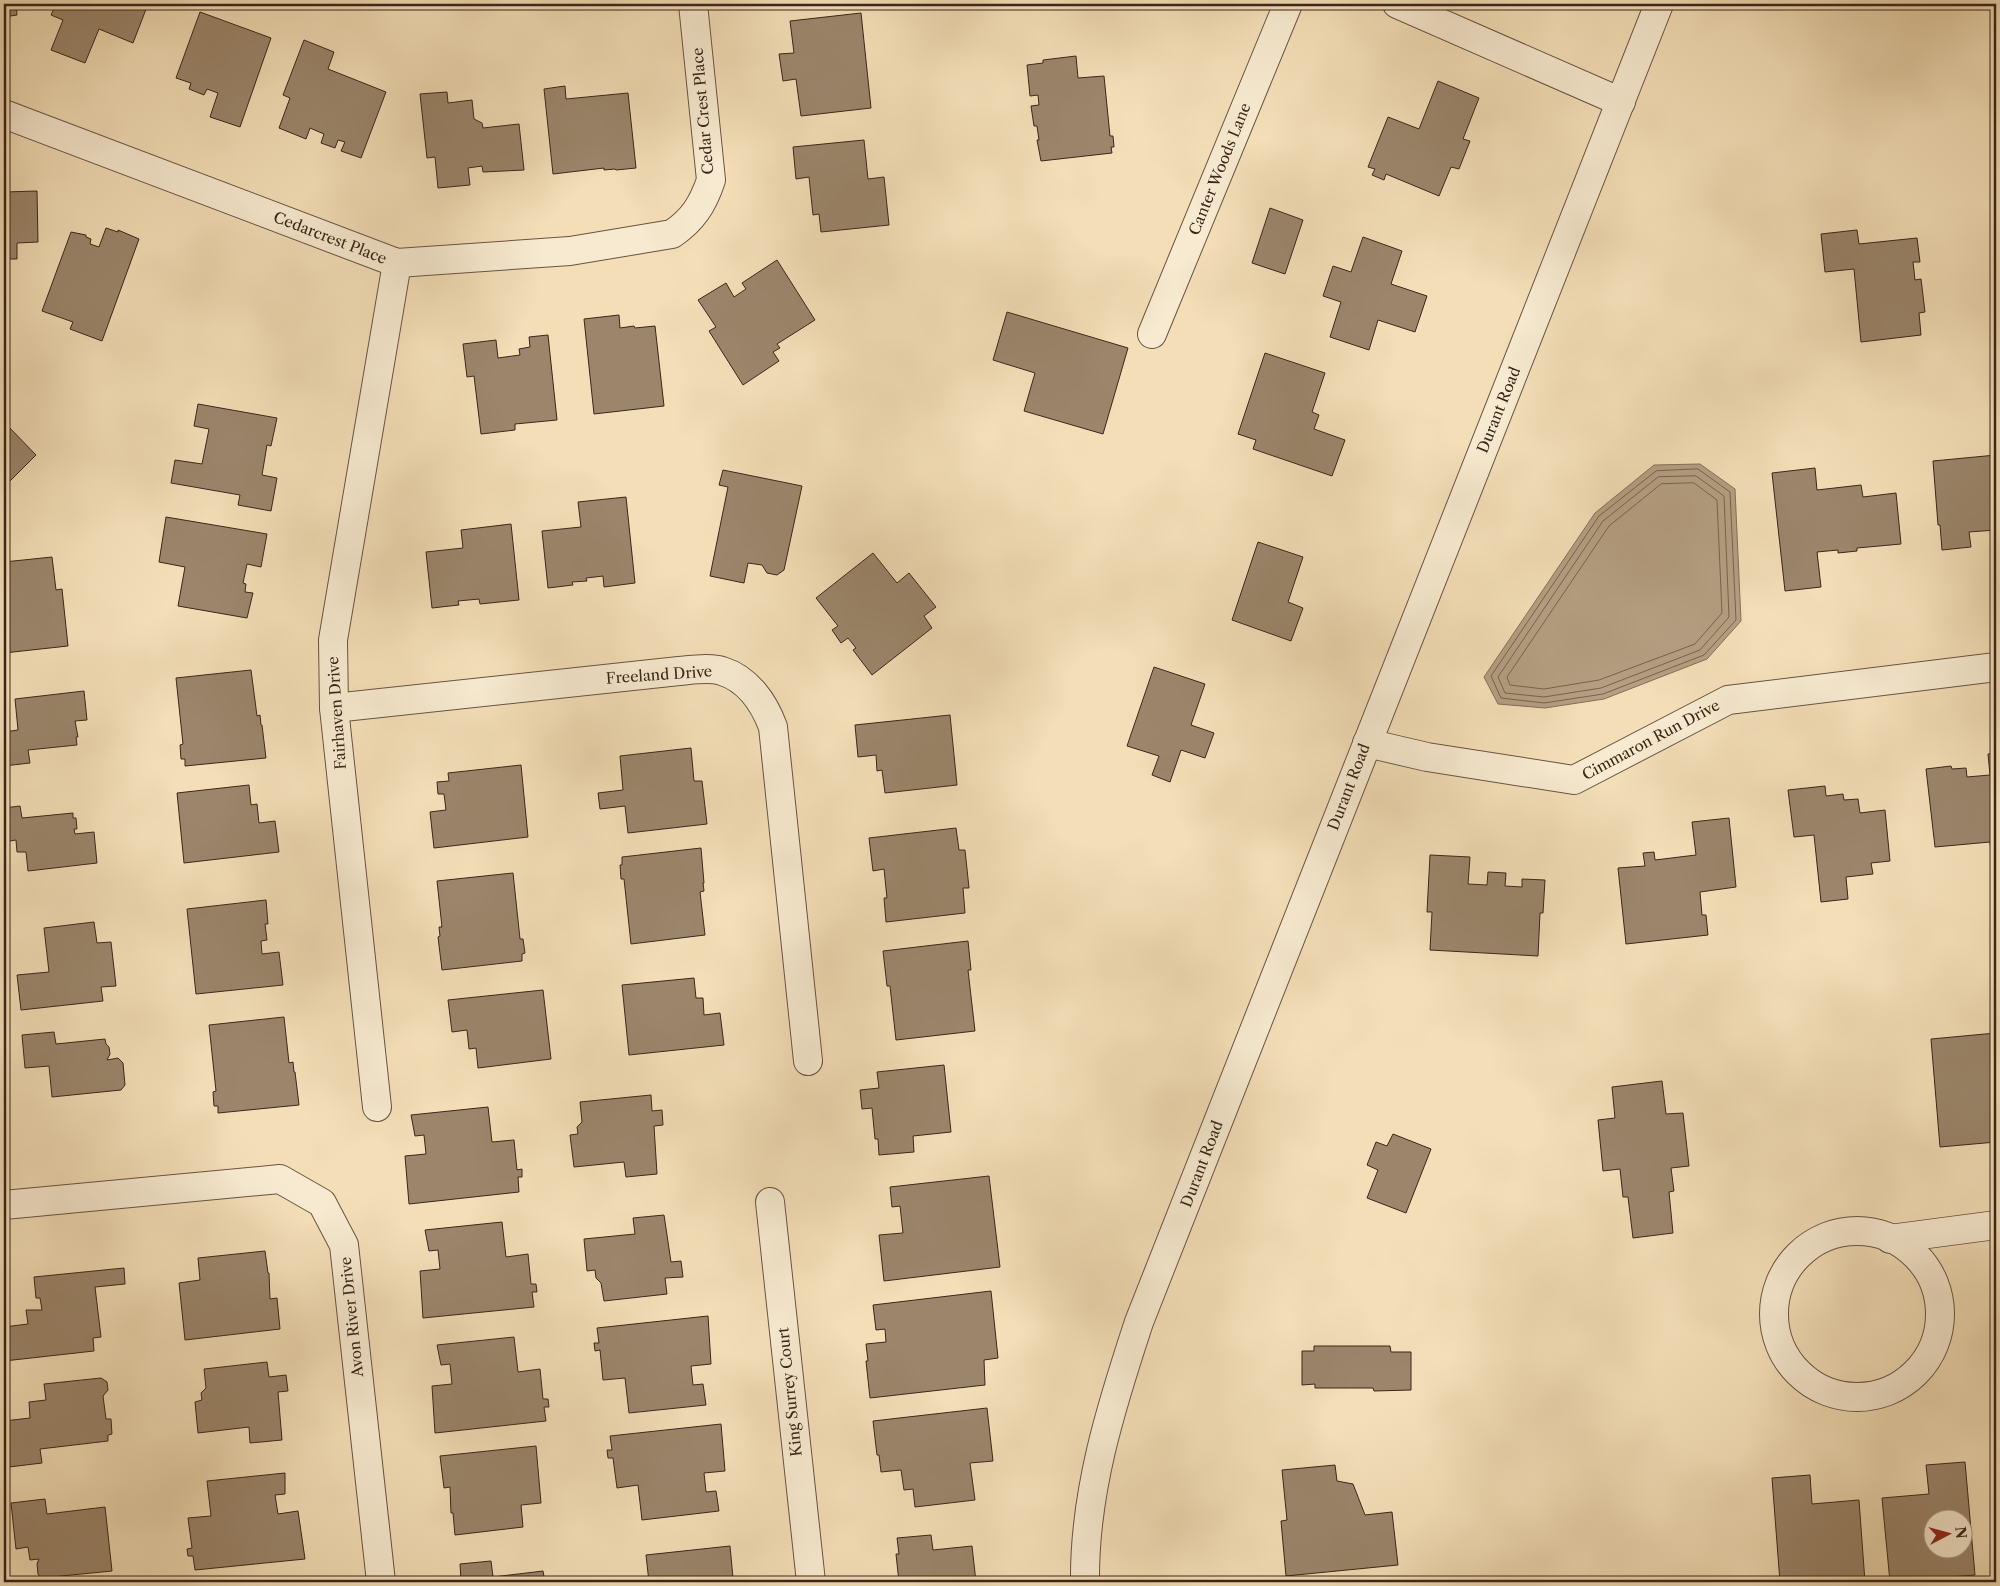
<svg xmlns="http://www.w3.org/2000/svg" width="2000" height="1586" viewBox="0 0 2000 1586" font-family="'Libre Caslon Text',serif">
<style>
.water{fill:#b49f82;stroke:#846f58}
.lines{fill:none;stroke-linecap:round;stroke-linejoin:round}
.shore{stroke:#78624e;stroke-width:1}
.building{fill:#9b866c;stroke:#3b261a;fill-rule:evenodd}
.minor-casing{stroke:#695441;stroke-width:30}
.minor{stroke:#f7ead0;stroke-width:28}
.labels{text-anchor:middle;stroke-width:5;stroke-linejoin:round;paint-order:stroke}
.street-label{font-size:15px;fill:#3b261a;stroke:#f7ead0}
</style>
<rect width="100%" height="100%" fill="#f3deb7"/>
<filter id="stains"><feTurbulence type="fractalNoise" baseFrequency=".004" numOctaves="4"/><feColorMatrix values="0 0 0 0 .2 0 0 0 0 .09 0 0 0 0 .02 0 0 0 .5 -.17"/></filter>
<radialGradient id="worn" r=".72"><stop offset=".6" stop-color="#630" stop-opacity="0"/><stop offset="1" stop-color="#630" stop-opacity=".3"/></radialGradient>
<path class="water" d="M1700,464L1735,489L1741,621L1707,659L1604,699L1545,708L1498,704L1484,677L1595,513L1654,465Z"/>
<g class="lines">
<g class="shore">
<path d="M1698,469L1730,492L1736,620L1704,655L1603,694L1544,703L1501,698L1491,676L1599,516L1656,471Z"/>
<path d="M1696,476L1724,496L1729,617L1700,650L1601,688L1544,697L1505,693L1498,677L1603,521L1658,477Z"/>
<path d="M1694,483L1717,500L1722,613L1695,644L1599,680L1544,689L1510,685L1507,677L1609,526L1661,484Z"/>
</g>
</g>
<g class="building">
<path d="M4,4H16L17,15L4,17Z"/>
<path d="M56,4H148L133,43L99,29L85,63L51,50L63,20L51,15Z"/>
<path d="M200,12L271,38L240,127L210,117L218,93L207,89L204,95L189,89L191,83L176,78Z"/>
<path d="M861,13L871,108L801,116L796,79L783,81L779,54L794,53L790,21Z"/>
<path d="M304,40L334,52L328,69L386,92L361,158L341,151L345,142L338,140L335,148L321,143L324,134L310,128L306,139L279,128L290,98L283,95Z"/>
<path d="M1076,56L1078,78L1104,76L1110,136H1113L1114,147H1111L1112,153L1041,161L1037,140H1039L1037,126H1034L1031,106L1039,105L1038,95L1030,96L1027,65L1043,63V60Z"/>
<path d="M1438,81L1479,98L1463,139L1470,141L1459,169L1451,167L1439,196L1386,174L1384,180L1372,175L1375,169L1368,167L1388,117L1419,129Z"/>
<path d="M565,86L566,99L628,93L636,168L616,170L615,169L604,170V168L553,174L544,89Z"/>
<path d="M447,92L448,103L472,100L474,119L482,123L483,128L519,124L524,170L483,172L482,166L468,168L470,185L438,188L435,157L427,158L420,94Z"/>
<path d="M864,140L868,179L884,177L889,225L821,232L819,214L813,215L809,177L796,179L793,147Z"/>
<path d="M37,191L38,242L17,243V259H4V192Z"/>
<path d="M1270,208L1303,220L1285,274L1252,263Z"/>
<path d="M106,228L118,232V230L139,239L102,341L70,329L73,322L42,311L71,232L86,235V237L91,239L90,244L99,247Z"/>
<path d="M1857,230L1859,244L1917,238L1920,262H1913L1915,280L1921,279L1925,312L1919,313L1921,335L1861,342L1854,269L1825,272L1821,234Z"/>
<path d="M1363,237L1402,251L1391,284L1427,296L1415,332L1378,320L1369,350L1330,337L1341,302L1323,296L1333,266L1351,272Z"/>
<path d="M777,260L815,320L777,344L780,348L773,352L779,361L743,385L709,331L716,327L698,300L726,283L734,297L746,289L742,283Z"/>
<path d="M1007,312L1128,348L1103,434L1024,411L1035,373L993,360Z"/>
<path d="M619,315L620,328L634,326L635,328L655,326L664,406L594,414L584,319Z"/>
<path d="M548,335L557,420L515,424V430L481,434L474,376L467,377L463,344L496,340L498,358L520,355L519,349L530,347L529,337Z"/>
<path d="M1265,353L1325,373L1312,412L1319,415L1314,429L1345,440L1332,476L1253,449L1256,440L1238,434Z"/>
<path d="M198,404L277,418L271,446L267,445L262,475L277,478L271,511L238,505L240,495L171,483L175,460L202,464L209,429L194,426Z"/>
<path d="M5,423L36,455L4,487V424Z"/>
<path d="M1996,455V530L1969,532L1971,547L1942,550L1940,525H1938L1933,461Z"/>
<path d="M1815,468L1817,490L1861,485L1863,497L1896,493L1901,544L1857,548V551L1838,553V550L1817,552L1821,587L1785,591L1772,473Z"/>
<path d="M723,470L802,486L784,570L777,575L767,573L762,565L748,563L744,583L710,576L728,487L719,485Z"/>
<path d="M626,497L635,583L604,587L603,576L586,578L587,581L572,582L573,585L548,588L542,531L581,527L578,502Z"/>
<path d="M166,517L267,534L261,567L247,564L243,583L246,584L245,592L253,593L247,618L178,606L185,567L159,562Z"/>
<path d="M511,524L519,600L480,604L479,599L458,601L459,605L432,608L426,552L463,548L461,530Z"/>
<path d="M1258,542L1303,557L1288,602L1303,608L1291,641L1232,620Z"/>
<path d="M873,553L897,583L909,573L936,607L924,616L932,628L872,675L853,650L856,648L848,638L841,643L832,630L838,626L816,598Z"/>
<path d="M52,557L56,590L62,589L68,646L4,653V562Z"/>
<path d="M1154,667L1205,684L1191,725L1214,733L1205,758L1181,750L1170,782L1152,775L1159,756L1127,746Z"/>
<path d="M251,670L257,716L260,715L261,725H262L266,758L185,766V759H181L180,745L183,744L176,678Z"/>
<path d="M84,691L87,720L75,721L78,737H76L77,745L28,750L30,763L4,766V732L18,730L15,699Z"/>
<path d="M950,715L957,785L885,793L882,770L877,771L876,755L858,757L855,725Z"/>
<path d="M691,748L694,781H702L707,824L628,833L625,806L600,809L598,793L623,790L620,756Z"/>
<path d="M1996,753V870H1993L1990,842L1935,847L1926,769L1951,766L1952,769L1966,768L1967,777L1990,775L1988,754Z"/>
<path d="M521,765L528,837L434,848L430,812L446,810L444,794H438L437,782L449,781L448,773Z"/>
<path d="M249,785L251,805L257,804L259,823L275,821L279,852L184,863L177,793Z"/>
<path d="M1825,786L1826,796L1843,794L1844,800L1858,799L1860,813L1885,810L1890,861L1871,863L1873,874L1846,877L1848,899L1821,902L1814,835L1794,837L1788,790Z"/>
<path d="M20,806L22,818L73,813V818H76L77,829H74L75,834L94,832L97,863L28,871L26,852H17L16,840L4,842V808Z"/>
<path d="M1729,818L1736,887L1700,892L1702,915H1706L1708,935L1626,944L1618,868L1645,866L1643,853L1654,852L1655,860L1696,855L1692,822Z"/>
<path d="M956,828L959,850H965L969,888H963L965,913L886,922L884,898H887L884,869L873,871L869,838Z"/>
<path d="M701,848L704,883H703L704,891L700,892L705,935L631,944L624,879H621L620,865H622V857Z"/>
<path d="M1430,855L1470,857L1468,884L1487,885L1488,872L1506,873L1505,886L1522,887V879L1545,880L1543,913H1540L1538,956L1430,950L1432,912H1427Z"/>
<path d="M513,873L520,939H523L525,953L522,954V961L442,970L438,937L440,936L439,927H442L437,881Z"/>
<path d="M266,900L268,924H265L267,940L261,941L262,954L279,952L283,985L196,994L187,909Z"/>
<path d="M94,922L97,943L111,942L116,986L101,987L103,1001L21,1010L17,975L49,972L44,928Z"/>
<path d="M968,941L971,970H968L975,1031L896,1040L890,986H887L883,951Z"/>
<path d="M694,978L696,998H703L704,1015L720,1013L724,1045L629,1055L622,985Z"/>
<path d="M543,990L551,1059L478,1068L476,1048L469,1049L467,1030L452,1032L448,1000Z"/>
<path d="M284,1017L289,1063L293,1062L294,1072H295L299,1105L218,1113V1106H214L213,1092L216,1091L209,1025Z"/>
<path d="M54,1032L56,1044L105,1039L106,1044L109,1047L110,1054L107,1060L118,1058L123,1063L125,1085L121,1090L52,1097L49,1066L25,1068L22,1035Z"/>
<path d="M1996,1033V1142L1940,1147L1931,1039Z"/>
<path d="M944,1065L951,1132L913,1136L914,1152L879,1155L878,1139H875L872,1108L862,1109L860,1090L879,1088L877,1072Z"/>
<path d="M1662,1081L1666,1114L1683,1113L1689,1166L1671,1168L1674,1191L1669,1192L1673,1233L1633,1238L1628,1197H1623L1620,1169L1603,1171L1598,1120L1615,1118L1612,1087Z"/>
<path d="M651,1095L652,1111L662,1110L663,1125L654,1126L657,1174L626,1177L624,1162L574,1167L570,1135L578,1134L577,1127L582,1122L580,1102Z"/>
<path d="M488,1107L492,1142L514,1140L517,1170L522,1169V1177H518L519,1192L409,1204L405,1156L426,1154L424,1135L415,1136L411,1115Z"/>
<path d="M1393,1134L1431,1149L1406,1213L1367,1198L1378,1170L1367,1165L1376,1142L1387,1146Z"/>
<path d="M989,1176L1000,1267L884,1281L879,1235L903,1233L900,1206L892,1207L890,1187Z"/>
<path d="M664,1215L671,1262L681,1261L683,1277L665,1278L667,1294L604,1301L601,1283L596,1278L595,1270L587,1271L584,1239L635,1234L633,1218Z"/>
<path d="M502,1222L506,1257L528,1254L531,1284H536L537,1292H532L534,1307L423,1318L420,1271L440,1269L438,1250L429,1251L425,1230Z"/>
<path d="M265,1251L268,1273H269L270,1299L277,1298L280,1329L185,1340L179,1283L200,1280L198,1258Z"/>
<path d="M124,1268L125,1284L95,1287L101,1337L93,1338L94,1351L4,1361V1327L28,1324L26,1310H42L40,1298H36L34,1277Z"/>
<path d="M991,1291L998,1358L984,1360L985,1385L870,1398L866,1361H868L866,1344L886,1342L885,1329L876,1330L873,1305Z"/>
<path d="M708,1316L711,1364L691,1366L693,1385L703,1384L706,1405L629,1413L625,1378L603,1380L600,1350L595,1351L594,1343H599L597,1328Z"/>
<path d="M514,1337L518,1372L540,1369L543,1399H548L549,1407H544L546,1421L435,1433L432,1386L452,1384L450,1364L441,1365L437,1345Z"/>
<path d="M1314,1346H1390L1391,1352H1411V1390L1374,1391L1373,1388H1315V1384L1302,1385V1351H1314Z"/>
<path d="M267,1362L269,1377L286,1375L288,1391L278,1392L282,1440L250,1443L249,1427L198,1433L195,1402L202,1400L201,1393L206,1388L204,1369Z"/>
<path d="M101,1378L107,1382L108,1390L103,1396L106,1419H111L112,1434L108,1435V1441L40,1449L42,1463L9,1467L7,1451H5L4,1421L30,1418L29,1402L46,1400L44,1384Z"/>
<path d="M987,1408L993,1461L970,1463L975,1500L915,1507L913,1489L904,1490L901,1470L881,1472L879,1455H877L873,1421Z"/>
<path d="M721,1424L725,1471L704,1473L706,1492L716,1491L719,1511L642,1520L638,1485L617,1488L613,1458H608L607,1450H612L610,1436Z"/>
<path d="M536,1446L541,1503L521,1505L523,1527L455,1535L453,1513H451L450,1487L444,1488L440,1456Z"/>
<path d="M1965,1462L1975,1575L1890,1582L1882,1498L1929,1494L1926,1465ZM1932,1518H1962V1548H1932Z"/>
<path d="M1335,1465L1337,1481L1353,1484L1365,1515L1392,1512L1398,1565L1286,1576L1281,1521L1287,1520L1282,1470Z"/>
<path d="M285,1473V1494L275,1495L278,1514L298,1511L305,1559L195,1570L193,1556H188L187,1549L192,1548L188,1518L211,1516L207,1481Z"/>
<path d="M1810,1475L1812,1504L1859,1500L1865,1582H1780L1772,1478Z"/>
<path d="M45,1499L47,1514L105,1507L112,1571L41,1578L38,1574L37,1564L39,1559L30,1560L28,1547L16,1549L11,1503Z"/>
<path d="M931,1535L933,1550L972,1546L976,1582H899L896,1554H899L897,1538Z"/>
<path d="M730,1546L733,1578L743,1577V1582H649L646,1555Z"/>
<path d="M491,1561L493,1577L543,1571L545,1582H460L461,1580L460,1564Z"/>
</g>
<g class="lines">
<g class="minor-casing">
<g id="minor">
<path d="M1397,4L1621,102"/>
<path d="M4,114L397,263L570,251L672,234C693,220 703,204 711,180L693,4"/>
<path d="M1152,334L1288,4"/>
<path d="M334,708L679,671C692,670 710,667 722,671C748,679 764,703 773,727L808,1061"/>
<path d="M1367,743L1427,757L1574,780L1728,700L1996,667"/>
<path d="M377,1107L334,708L333,640L397,263"/>
<path d="M770,1202L811,1582"/>
<path d="M4,1205L280,1179L322,1203L344,1245L381,1582"/>
<circle cx="1857" cy="1314" r="83"/>
<path d="M1890,1239L1996,1225"/>
<path d="M1085,1582C1084,1492 1111,1407 1139,1322L1659,4"/>
</g>
</g>
<use href="#minor" class="minor"/>
</g>
<g class="labels">
<g class="street-label">
<text transform="translate(703 111) rotate(-95)" y="5">Cedar Crest Place</text>
<text transform="translate(1220 169) rotate(-68)" y="5">Canter Woods Lane</text>
<text transform="translate(330 238) rotate(21)" y="5">Cedarcrest Place</text>
<text transform="translate(1499 410) rotate(-68)" y="5">Durant Road</text>
<text transform="translate(659 675) rotate(-4)" y="5">Freeland Drive</text>
<text transform="translate(337 713) rotate(-94)" y="5">Fairhaven Drive</text>
<text transform="translate(1651 740) rotate(-28)" y="5">Cimmaron Run Drive</text>
<text transform="translate(1349 787) rotate(-69)" y="5">Durant Road</text>
<text transform="translate(1202 1164) rotate(-69)" y="5">Durant Road</text>
<text transform="translate(352 1317) rotate(-96)" y="5">Avon River Drive</text>
<text transform="translate(790 1392) rotate(-96)" y="5">King Surrey Court</text>
</g>
</g>
<rect width="2000" height="1586" fill="none" stroke="#f3deb7" stroke-width="20"/>
<rect x="5" y="5" width="1990" height="1576" fill="none" stroke="#3b261a" stroke-width="2.5"/>
<rect x="10" y="10" width="1980" height="1566" fill="none" stroke="#3b261a"/>
<g transform="translate(1948 1534) rotate(84)"><circle r="24" fill="#f7ead0" stroke="#ac9c87"/>
<path d="M0-4L9 19L0 12L-9 19Z" fill="#8f2418"/>
<text y="-8" font-size="14" font-weight="bold" text-anchor="middle" fill="#3b261a">N</text>
</g>
<rect width="100%" height="100%" filter="url(#stains)"/>
<rect width="100%" height="100%" fill="url(#worn)"/>
</svg>
